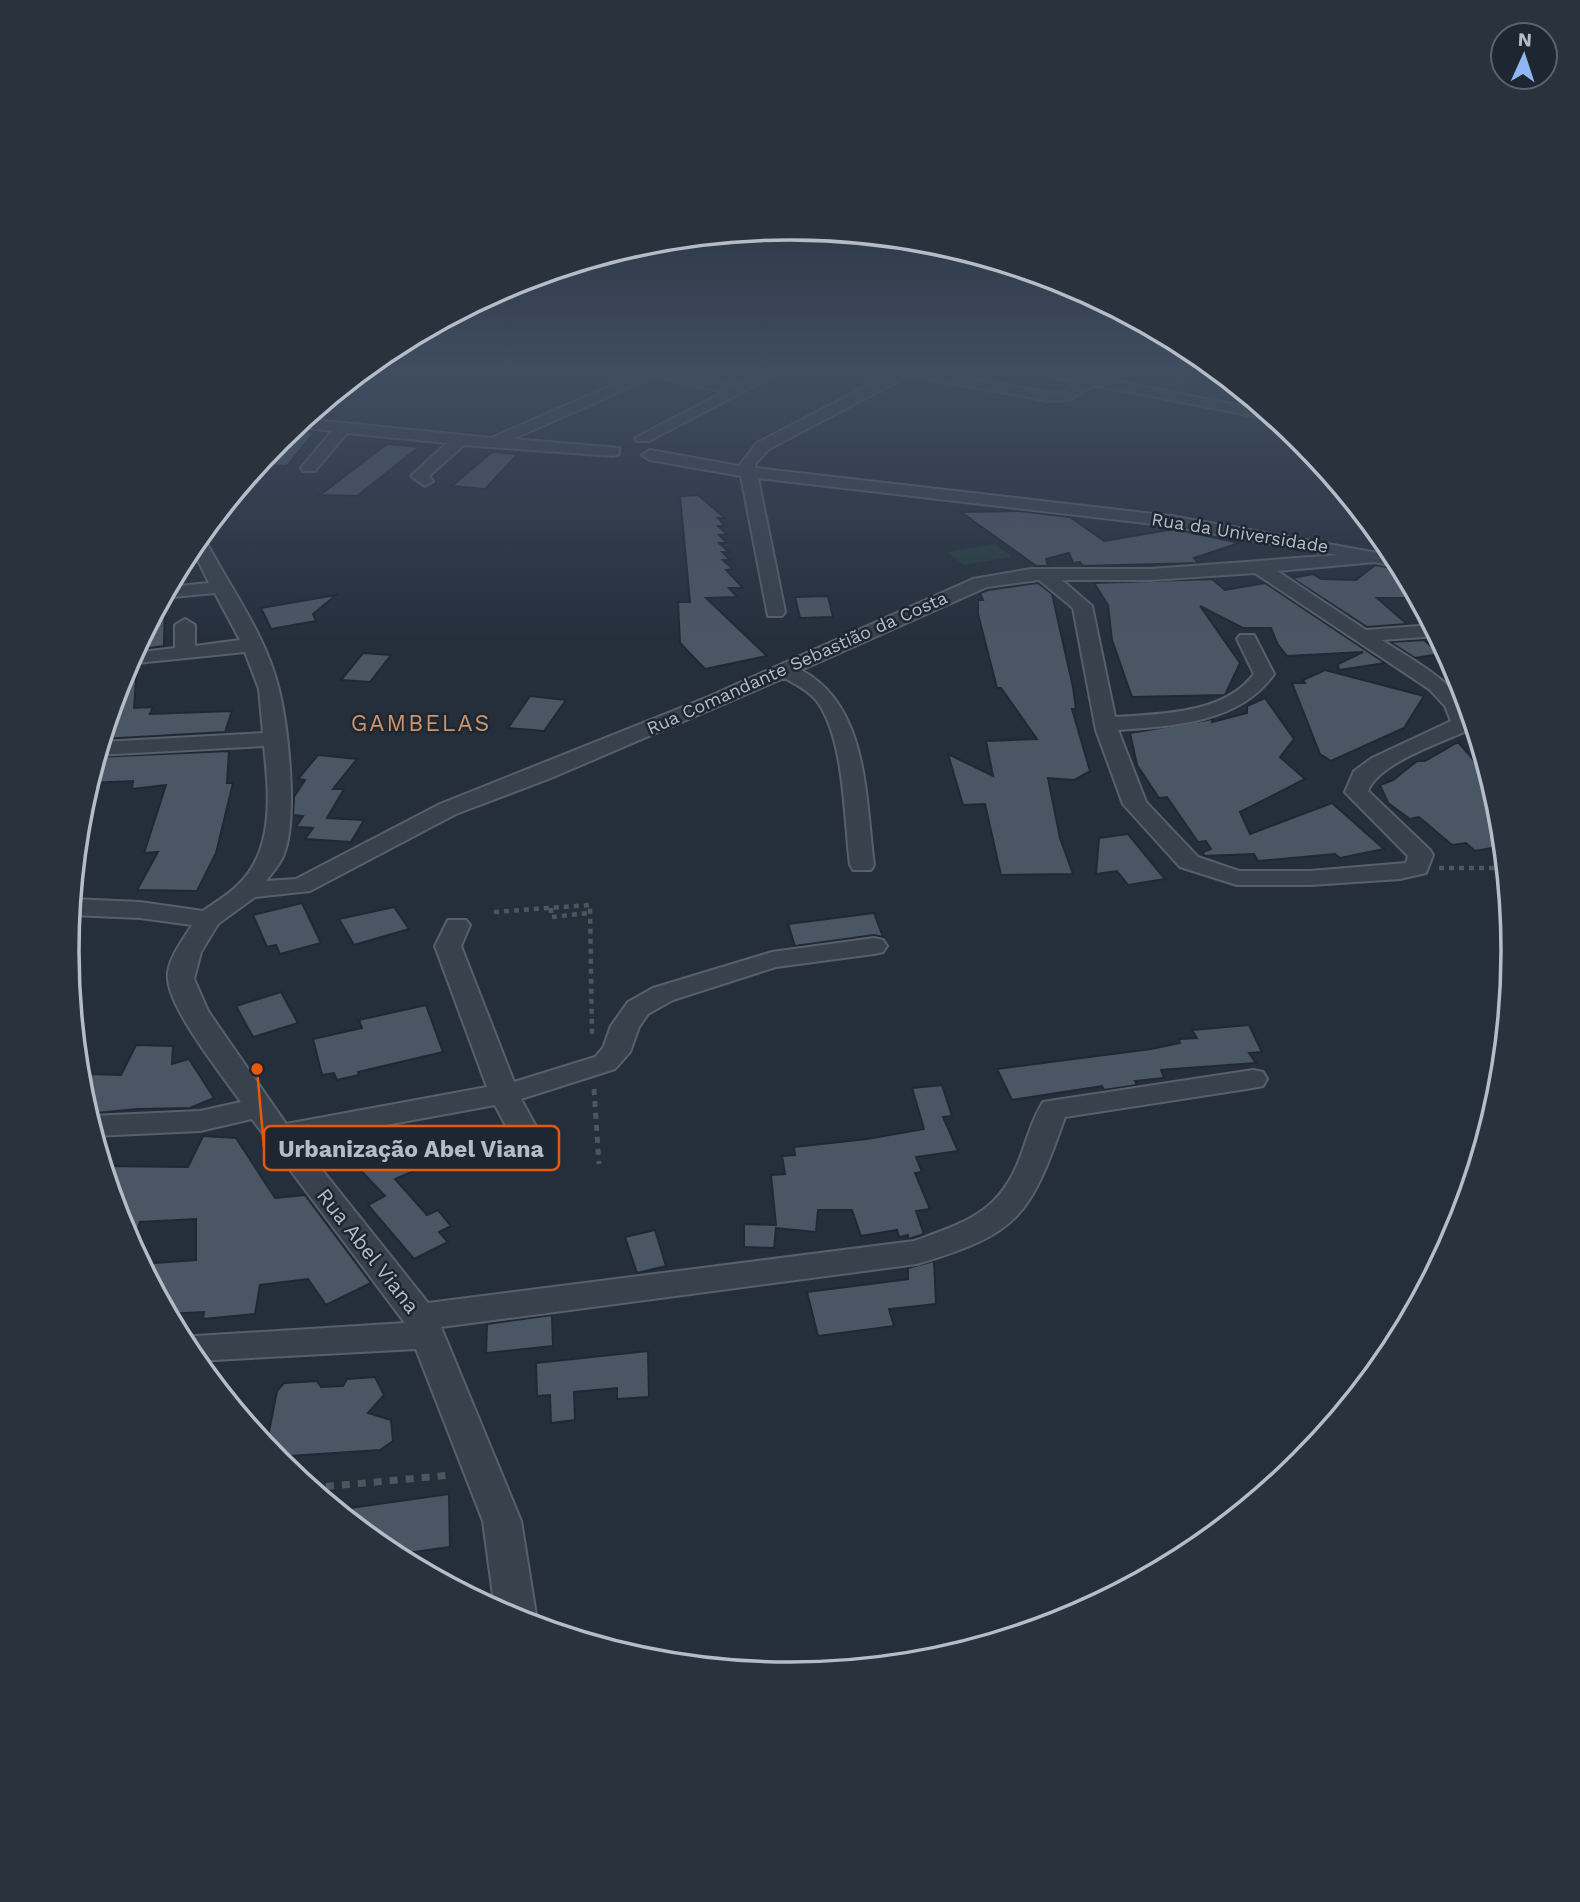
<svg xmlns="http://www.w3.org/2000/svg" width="1580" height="1902" viewBox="0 0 1580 1902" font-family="'Work Sans',sans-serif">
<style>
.green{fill:#283c3e}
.building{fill:#4b5664;stroke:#202833;stroke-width:2}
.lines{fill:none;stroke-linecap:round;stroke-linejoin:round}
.minor-casing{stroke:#575f6a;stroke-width:4}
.path-far3{stroke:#47595c;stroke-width:2.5;stroke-dasharray:3.5 3.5;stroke-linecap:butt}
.path-far2{stroke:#47595c;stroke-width:4.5;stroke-dasharray:5 5;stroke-linecap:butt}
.path-far1{stroke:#47595c;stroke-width:5;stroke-dasharray:6 6;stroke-linecap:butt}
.path{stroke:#47595c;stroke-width:7;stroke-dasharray:8 8;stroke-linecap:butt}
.minor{fill:#38414c;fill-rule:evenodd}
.labels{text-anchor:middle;stroke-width:5;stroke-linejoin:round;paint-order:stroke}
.far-street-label{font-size:18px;fill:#b4bcc7;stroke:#1e2631}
.street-label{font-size:21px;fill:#b4bcc7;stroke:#1e2631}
.neighbourhood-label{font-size:23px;letter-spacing:2px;fill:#ce9368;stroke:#1e2631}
.rim{fill:none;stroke:#b4bcc7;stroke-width:3.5}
.leader{fill:none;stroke:#e8590c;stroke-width:2.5}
.callout-dot{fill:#e8590c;stroke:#1e2631;stroke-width:2.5}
.callout{fill:#1e2631;stroke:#e8590c;stroke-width:2.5}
.callout-label{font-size:23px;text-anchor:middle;font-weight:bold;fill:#b4bcc7}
</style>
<rect width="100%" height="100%" fill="#252f3c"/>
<path class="green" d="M995,544L1012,557L964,565L947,552Z"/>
<g class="building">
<path d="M289,431L315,432L287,466L258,465Z"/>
<path d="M387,444L419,447L357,496L320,495Z"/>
<path d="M492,452L518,454L485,489L452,486Z"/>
<path d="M698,495L725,518H718L725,526H718L727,534L719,535L727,543H719L729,552H722L730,560H723L733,569L726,570L743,588H729L737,597L706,598L767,656L705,669L680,643L678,602H690L680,496Z"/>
<path d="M1020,511L1070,517L1104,541L1174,529L1239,543L1194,558L1198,563L1083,566L1080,562L1073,563L1069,553L1046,559L1048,566H1036L961,512Z"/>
<path d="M1375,565L1403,570L1418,598H1377L1407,624L1367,627L1292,578L1313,574L1321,579L1356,580Z"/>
<path d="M1212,579L1225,590L1265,583L1385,663L1339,670L1338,664L1363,652L1287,656L1278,645L1271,628H1243L1200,606L1240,663L1225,695L1132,697L1112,640L1108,605L1094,583Z"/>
<path d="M1038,583L1052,594L1073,687L1076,709H1072L1090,771L1074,780L1048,778L1060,838L1073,874L1001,875L985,804L963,805L948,754L993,776L986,741L1037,739L1001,688H997L978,614V600H983L980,593L988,590Z"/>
<path d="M336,595L313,614L316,621L271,629L261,608Z"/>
<path d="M828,596L833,617L800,618L795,597Z"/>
<path d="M161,600H165L164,646L134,650Z"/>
<path d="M1424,640L1440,654L1415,658L1390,642Z"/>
<path d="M363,653L391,655L370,682L341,680Z"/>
<path d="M126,666H137L134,708L153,707L150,714L232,711L225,732L102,739Z"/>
<path d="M1325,670L1424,696L1404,728L1331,761L1320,754L1292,683H1305L1303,680Z"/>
<path d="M530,696L566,700L544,731L508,728Z"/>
<path d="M1265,698L1294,739L1280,757L1305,779L1240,812L1250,834L1332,803L1384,849L1340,858L1335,854L1258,861L1254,854L1204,856L1203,852L1211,849L1206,841L1198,842L1167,797L1159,798L1137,765L1130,733L1213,719L1212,722L1247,713V706Z"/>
<path d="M1458,742L1491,780L1500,810L1503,846L1475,851L1466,843L1452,845L1419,817L1410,819L1388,803L1380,785L1393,780L1417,761H1425Z"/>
<path d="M229,751L227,783H233L216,853L197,891L137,890L158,852L144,853L166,785L132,789L133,781L89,783L96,757Z"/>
<path d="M318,755L357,759L333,789H344L327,818L364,820L351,842L305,839L313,828L296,827L303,816L293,815L294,797L305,780L298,779Z"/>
<path d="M1128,834L1165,879L1128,885L1117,871L1096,874L1099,838Z"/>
<path d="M302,903L321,943L280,954L276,945L267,947L253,915Z"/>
<path d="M394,907L409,929L354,945L339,919Z"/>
<path d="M874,913L883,937L874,935L795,946L788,924Z"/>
<path d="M281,992L298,1023L253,1037L236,1006Z"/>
<path d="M426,1005L443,1052L358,1072L359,1075L337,1080L334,1073L322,1075L313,1039L362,1028L359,1020Z"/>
<path d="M1249,1025L1262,1052L1249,1053L1256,1063L1161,1070L1164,1078L1135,1081L1137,1085L1104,1090L1102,1086L1012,1100L997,1069L1151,1049L1180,1043L1179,1039L1197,1038L1192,1030Z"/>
<path d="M136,1045L173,1046L172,1064L189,1059L214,1098L190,1108L137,1109L87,1114L80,1088L88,1074L121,1075Z"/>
<path d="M942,1085L952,1116L943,1117L958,1151L916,1157L922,1172L915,1173L930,1209L916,1211L924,1234L908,1239V1235L899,1237L897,1230L861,1236L852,1210H818L816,1232L776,1228L774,1248L744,1247V1224L776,1225L771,1175L785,1174L782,1156L795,1155L794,1147L867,1139L924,1129L912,1088Z"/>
<path d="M410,1128L436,1161L395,1179L427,1215L438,1210L451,1226L439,1232L448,1242L414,1259L368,1205L385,1196L348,1157L354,1154L346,1143Z"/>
<path d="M203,1136L236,1138L275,1198L305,1195L371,1283L326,1305L308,1279L260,1285L255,1314L203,1319L204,1312L168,1314L141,1264L196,1260V1219L140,1222L132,1247L121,1228L103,1166L188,1167Z"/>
<path d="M655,1230L666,1266L637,1273L625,1237Z"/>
<path d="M934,1261L936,1304L889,1309L894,1326L818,1336L807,1292L908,1279V1268Z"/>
<path d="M552,1315L553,1346L486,1353L487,1324Z"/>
<path d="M648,1351L649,1397L617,1399V1388L574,1392L575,1420L551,1423L550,1395L537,1396L536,1363Z"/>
<path d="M375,1377L384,1395L368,1413L391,1420L393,1441L380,1450L274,1457L266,1447L277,1391L284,1383L317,1381L321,1387L343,1386L347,1379Z"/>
<path d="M449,1494L450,1547L392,1555L336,1510Z"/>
</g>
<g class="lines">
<g class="minor-casing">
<g id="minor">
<path d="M640,373H677L736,386L761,373H779L649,441H637L635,438L724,392L655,376L513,439L619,448V454L613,456L464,445L429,476L433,481L425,486L411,476L447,443L347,433L315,471H303L301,468L332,431L294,426L303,419L491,438Z"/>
<path d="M892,373H940L1049,393H1061L1078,382L1049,376L1047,373H1075L1267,411L1279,421L1094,385L1069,400L1049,401L918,377L904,378L769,449L755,464L756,468L1171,516L1395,556L1402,568L1375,562L1277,571L1366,630L1432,625L1438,636L1382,640C1418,664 1458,682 1474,724L1471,729C1443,742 1378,763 1368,791L1430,850L1433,855L1426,873L1400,879L1310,885H1237L1180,867L1123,804L1096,730L1073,608L1039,580L987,587L801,670C869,706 865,798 874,865L871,870H853L850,865C844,818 845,744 819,704C811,692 796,684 784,678L551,778L456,814L310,891L255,897L218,924L201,952L194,979L208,1011L286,1124L487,1087L435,946L448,920H466L470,925L461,946L514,1082L595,1057L603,1048L611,1026L628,1002L653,988L772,952L874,938L883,940L887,946L883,952L874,954L776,967L673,1000L648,1014L639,1027L630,1052L615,1069L521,1099L540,1134L536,1141L525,1144L514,1141L495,1105L299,1141L428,1303L914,1241C966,1222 999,1213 1020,1158C1027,1139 1032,1119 1043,1102L1253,1070L1263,1072L1267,1079L1263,1086L1253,1088L1065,1117C1030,1216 1020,1233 917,1264L441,1327L521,1521L537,1621L535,1626L495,1610L483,1521L416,1349L195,1361L180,1337L405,1323L252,1119L200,1131L94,1136L88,1117L91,1116L200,1111L241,1102C222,1075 170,1010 168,979C166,961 183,940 192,925L140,918L71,915L72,899L140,902L203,911C214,903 228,895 238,885C275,850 269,792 264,746L97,755L101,742L263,733L259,689L245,652L127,664L133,653L175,648V625L185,619L195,625V646L240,640L215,593L162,598L168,587L209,583L191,546L199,536L205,540C230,587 267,637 279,690C288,726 298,818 284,854C281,863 272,873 266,881L296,879L440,804L708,697L973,579L1031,569H1151L1337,555L1171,526L758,478L785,612L782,616H768L741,476L650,460L642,455L650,450L739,466L757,443ZM1255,573L1429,689L1445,706L1451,721L1372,758L1354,771L1345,792L1408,856L1406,863L1310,871H1239L1198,857L1146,802L1118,730C1173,726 1240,723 1274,674L1254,635H1240L1237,639L1254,674C1225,714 1160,714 1115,717L1092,606L1062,580H1151Z"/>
</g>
</g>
<path class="path-far3" d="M1179,380L1190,373"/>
<g class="path-far2">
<path d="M1439,868H1505"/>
<path d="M551,908V917L590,913"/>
<path d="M494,912L590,905L592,1038"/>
</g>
<path class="path-far1" d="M594,1089L599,1164"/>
<path class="path" d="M310,1488L452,1475"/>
<use href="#minor" class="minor"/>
</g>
<linearGradient id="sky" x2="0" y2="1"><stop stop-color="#141a21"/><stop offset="0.58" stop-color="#404d61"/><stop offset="1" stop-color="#404d61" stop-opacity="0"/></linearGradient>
<rect width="1580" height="639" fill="url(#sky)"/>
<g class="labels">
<g class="far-street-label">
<text transform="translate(1240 533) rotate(9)" y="6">Rua da Universidade</text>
<text transform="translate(797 663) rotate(-24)" y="6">Rua Comandante Sebastião da Costa</text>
</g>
<g class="street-label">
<text transform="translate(368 1251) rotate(52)" y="7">Rua Abel Viana</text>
</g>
<g class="neighbourhood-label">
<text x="421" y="731">GAMBELAS</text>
</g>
</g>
<path d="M0 0H1580V1902H0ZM79 951a711 711 0 1 1 1422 0a711 711 0 1 1-1422 0Z" fill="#2a323d" fill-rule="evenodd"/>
<path class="rim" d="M79 951a711 711 0 1 1 1422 0a711 711 0 1 1-1422 0Z"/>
<path class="leader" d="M257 1069L264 1148"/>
<circle class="callout-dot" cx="257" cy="1069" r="7"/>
<rect class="callout" x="264" y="1126" width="295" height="44" rx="7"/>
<g class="callout-label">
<text x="411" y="1157">Urbanização Abel Viana</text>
</g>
<g transform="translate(1524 56) rotate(3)"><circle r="33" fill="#1e2631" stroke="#5a626d" stroke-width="2"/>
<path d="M0-5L12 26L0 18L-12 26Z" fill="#8eb6f2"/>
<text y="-10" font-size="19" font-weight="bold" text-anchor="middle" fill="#b4bcc7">N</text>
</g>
</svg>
